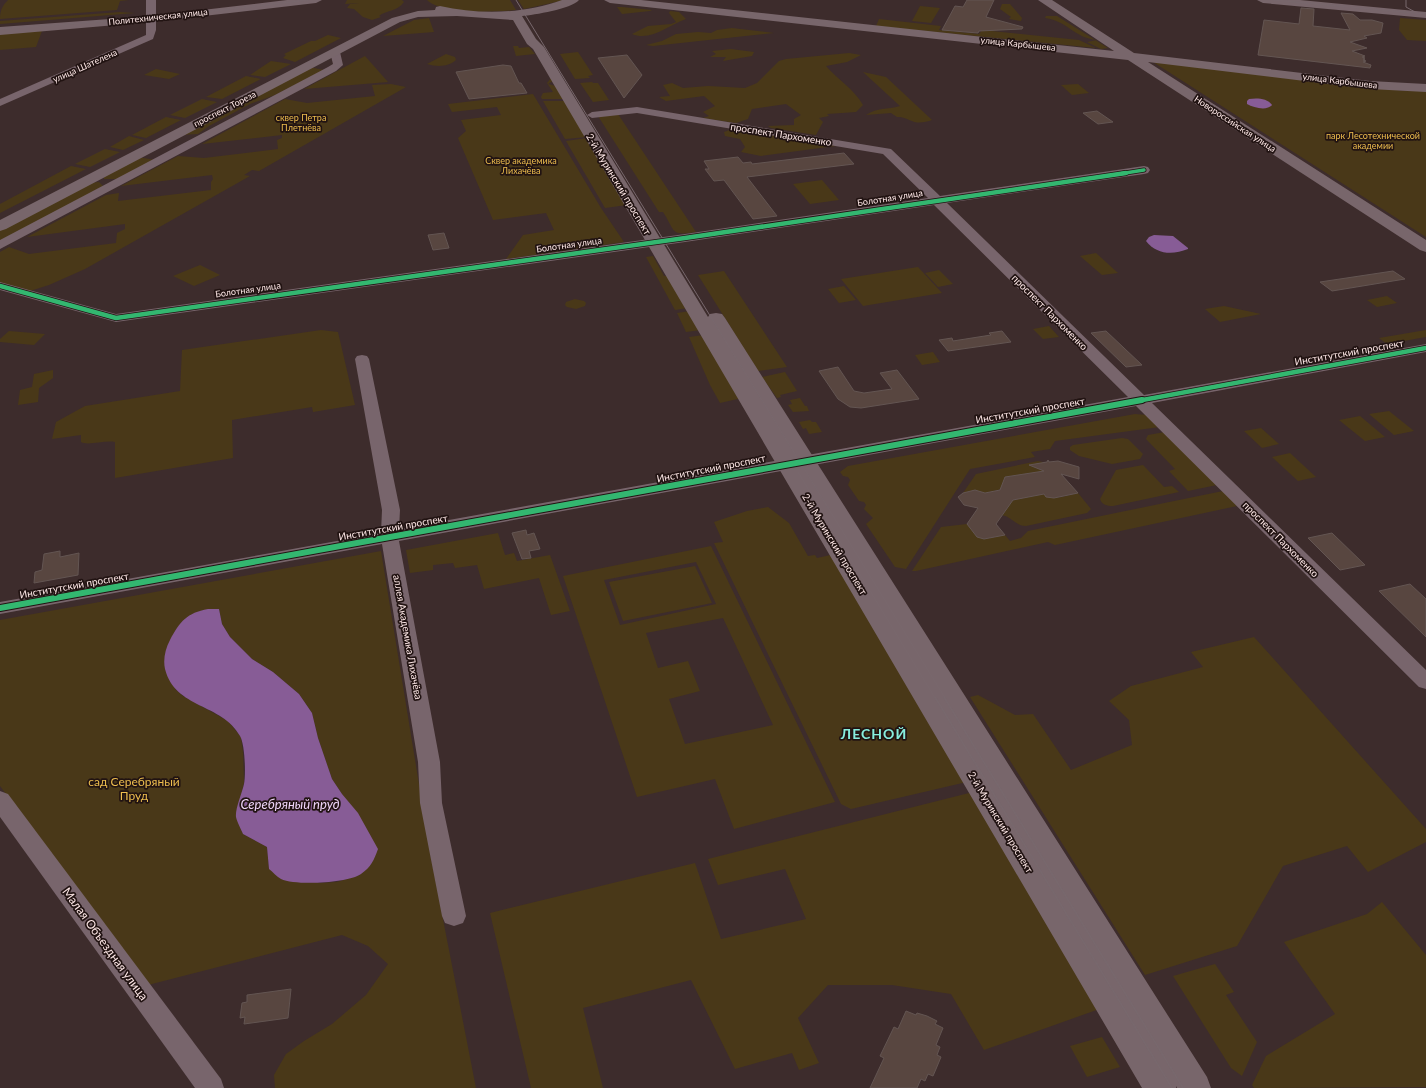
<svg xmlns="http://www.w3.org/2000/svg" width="1426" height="1088" viewBox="0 0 1426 1088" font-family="Lato,sans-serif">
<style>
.green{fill:#493818;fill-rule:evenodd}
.water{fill:#875c96}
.building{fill:#584640;stroke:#635552}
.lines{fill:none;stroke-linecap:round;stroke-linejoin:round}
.minor{fill:#78656c;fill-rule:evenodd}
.major{fill:#78666b;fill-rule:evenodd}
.tram-far1{stroke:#78686d;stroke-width:1}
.tram{stroke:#78686d;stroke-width:1.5}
.cycleway-far2-casing{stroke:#211312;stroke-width:5}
.cycleway-far1-casing{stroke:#211312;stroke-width:6}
.cycleway-casing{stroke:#211312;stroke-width:8}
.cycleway-far2{stroke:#33b770;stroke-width:3.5}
.cycleway-far1{stroke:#33b770;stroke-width:4.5}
.cycleway{stroke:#33b770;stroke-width:6}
.labels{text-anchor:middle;stroke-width:3.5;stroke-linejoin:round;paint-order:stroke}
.far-street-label{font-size:9px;fill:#fee8e7;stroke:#211312}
.far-park-label{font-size:9px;fill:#eebe4e;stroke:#211312}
.street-label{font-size:10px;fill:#fee8e7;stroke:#211312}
.near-park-label{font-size:12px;fill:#eebe4e;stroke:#211312}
.near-street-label{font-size:12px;fill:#fee8e7;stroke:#211312}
.near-water-label{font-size:13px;font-style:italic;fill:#efd5f9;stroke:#211312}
.district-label{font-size:14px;font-weight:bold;letter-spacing:1px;fill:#87eedd;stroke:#211312}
</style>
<rect width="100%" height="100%" fill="#3d2c2c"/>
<g class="green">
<path d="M8,0H129L120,1L117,10L0,19C0,10 3,5 8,0Z"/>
<path d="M347,0H402L404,2C397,12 386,10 379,16L381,17L372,20L363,17L354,9L347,8L350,4L359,3L345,4Z"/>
<path d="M427,0H510L516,10C495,12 443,15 427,0Z"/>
<path d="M518,0H565L524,9Z"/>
<path d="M1002,4H1010L1022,18L1021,21L1009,19L1011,17L1000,9Z"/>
<path d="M920,6L940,8L931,23L912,21Z"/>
<path d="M617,7H622L652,10L650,11L622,14Z"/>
<path d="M670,11L679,12L686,19C670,24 651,42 632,34L648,26L671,24L676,22L669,13Z"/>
<path d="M120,12L135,13L0,24V21Z"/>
<path d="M1046,16H1057L1108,48L1101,49L1087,42L1097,40C1074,38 1068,21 1045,18Z"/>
<path d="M429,18L434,32L383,36L414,20Z"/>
<path d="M1400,18L1426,20V41L1407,40L1399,30Z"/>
<path d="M879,19L941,26L939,30L979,34L982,30L1079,40L1096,48L876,26Z"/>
<path d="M732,28L774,33L653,46L646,45L662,41L676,34L698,32L711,33L717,30Z"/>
<path d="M42,31L36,47L0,50V34Z"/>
<path d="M328,35L341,38L295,62L283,58L286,55L284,54L311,41H315Z"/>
<path d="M513,46H518L519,48L529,47L535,54L516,56Z"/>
<path d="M731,49L754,52L752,56L723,61L726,57H710L716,54L712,51Z"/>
<path d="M578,52L593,75L588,76L590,78L575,79L560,54Z"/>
<path d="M849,53L861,55L847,62L826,66C838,80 854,89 863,105L856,112L827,114L829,116L819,118L823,122L816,135L771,128L768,126L794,125V119L801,115L786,104L752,109L748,119L736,123L703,118L709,116L703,112L715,106L704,96L666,101L659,97L670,96L663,85L672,83L683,88L708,86L745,88L757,83L779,61L786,59Z"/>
<path d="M446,54L455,57L456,60C448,67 437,67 427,64Z"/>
<path d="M365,56L388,82L304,89Z"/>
<path d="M271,61L291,64L265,77L250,75Z"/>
<path d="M1153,62L1354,86L1407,91H1426V237Z"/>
<path d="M309,67L324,70L275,95L250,104L209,126L198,134L180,135Z"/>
<path d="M156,69L180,74L169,79L144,75Z"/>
<path d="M863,72L886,77L932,120C926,122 918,124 912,121C906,119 904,117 897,117L891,113L866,115C878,107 887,110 900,106Z"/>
<path d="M246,76L261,79L222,99L206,97Z"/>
<path d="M551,78L553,81L548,84L556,86L564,99H542L541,97L543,93L553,92L547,83Z"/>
<path d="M592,82L593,83H598L609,100L593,102L580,83Z"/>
<path d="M391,84L406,87L259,171L252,170L244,175L250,176L85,269L49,285L30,291L0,283V252L9,247L29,254L116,243L117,233L125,229V224L27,237L106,195L119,193L118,201L211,190V182L213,179L212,175L121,186L178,156L204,158L278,149L277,140L282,138V135L202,144L285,99L307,103L375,96L372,85Z"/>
<path d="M1078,84L1089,93L1072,95L1061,85Z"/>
<path d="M533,94L601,208L624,242L506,259L523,235L554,230L546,213L493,220L458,138L466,131L461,120L501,115L497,107L452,112L448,104Z"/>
<path d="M202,99L217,102L185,118L170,115Z"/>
<path d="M543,101H566L587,137L565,139Z"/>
<path d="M618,114L696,232C670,236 676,232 663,212H659L598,116Z"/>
<path d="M166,117L181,120L146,138L132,135Z"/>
<path d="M735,128L843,145L761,156L741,152L745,147L740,139L725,136L724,132Z"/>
<path d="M129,136L144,140L123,150L110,147Z"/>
<path d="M587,138L627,205L605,208L566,141Z"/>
<path d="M105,149L120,152L90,167L75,164Z"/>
<path d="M138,157L155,160L119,179H104V175Z"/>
<path d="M71,166L86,169L0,213V204Z"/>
<path d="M822,180L839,200L810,204L793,184Z"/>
<path d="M99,182L103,186L0,243V229L88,183Z"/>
<path d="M1096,253L1118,273L1102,275L1080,256Z"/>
<path d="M653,256L664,276H669L688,308L675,310L646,257Z"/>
<path d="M200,265L220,275L194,286L173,276Z"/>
<path d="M918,267L942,293L863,306L841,279Z"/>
<path d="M939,270L953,284L938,287L925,273Z"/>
<path d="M724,271L787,367L758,371L698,275Z"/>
<path d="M844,286L856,300L839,303L828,289Z"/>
<path d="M1387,296L1397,303L1377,307L1367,300Z"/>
<path d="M575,299L584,301L586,303L585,306L576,309L567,307L565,305L566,302Z"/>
<path d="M1224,306L1261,314L1220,322L1205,309Z"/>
<path d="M690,311L701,330L686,332L677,313Z"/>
<path d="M1049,326L1059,337L1043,339L1033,329Z"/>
<path d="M321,330L338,332L355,405L313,412L312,407L232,420L233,458L115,478V442C104,440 88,446 81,442V435L52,439L56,422L85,406L180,391L182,350Z"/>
<path d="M1426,330V337L1387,344L1379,338Z"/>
<path d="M9,331L45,334L34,345L0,342V339Z"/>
<path d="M704,335L742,398L720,403L710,385L689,337Z"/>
<path d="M933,352L940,362L922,365L915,355Z"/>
<path d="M53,370V378L39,388L38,402L18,405L20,390L32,387L34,374Z"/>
<path d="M785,372L797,391L780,395L781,397L777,398L762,377Z"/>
<path d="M800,398L805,406H807L809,411L793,412L788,405L792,404L790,400Z"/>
<path d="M1389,411L1414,431L1394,435L1369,414Z"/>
<path d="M1135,414L1147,415L1160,427L1055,441L1050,449L1031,452L1035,457L970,469L906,569L895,567L866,524L873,518L864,509L866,505L864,502L859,501L848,485L850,480L848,477L843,476L840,472L848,466Z"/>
<path d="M1360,416L1385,437L1365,441L1339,420Z"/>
<path d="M810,420L812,422H816L822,432L809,434L806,428L803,429L799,422Z"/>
<path d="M1261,428L1279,444L1262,448L1244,431Z"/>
<path d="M1165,432L1217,485L1188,491L1169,471L1175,469L1146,439L1148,435Z"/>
<path d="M1122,438L1128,439L1143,454L1140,459L1112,464L1079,456L1070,450V447L1073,445Z"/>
<path d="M1290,453L1316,477L1298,481L1272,457Z"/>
<path d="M1038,461L1047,463L1044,471L1005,477L1006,488L985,493L975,490L963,493L976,474Z"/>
<path d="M1143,465L1164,487L1172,486L1179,492L1113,506C1107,506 1102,505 1100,499L1116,470Z"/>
<path d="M1223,491L1237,506L1055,545L1048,542L916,571H912L941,527L967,524C982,544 982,539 1005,535L1010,541L1021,538L1028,531Z"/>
<path d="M1078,493L1091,509L1087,513L1026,526C1016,526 1012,517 1002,515L1009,506L1006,504L1009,501L1044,494C1051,502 1069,495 1078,493Z"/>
<path d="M768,507L789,523L808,556L815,555L817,558L835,554L971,781L851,809L841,804L714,543L723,542L714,522L747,511Z"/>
<path d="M498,533L505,555L514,553L517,561L550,555L570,611L551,615L539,578L484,589L477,565L455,568L453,563L433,565V570L410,573L406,550Z"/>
<path d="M711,546L835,802L734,829L715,779L637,797L563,576ZM696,562L716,604L620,625L604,580ZM723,618L773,725L685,744L669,699L700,691L688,661L658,668L646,633Z"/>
<path d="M381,551L431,858L476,1088H275L274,1075L286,1054L304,1041L332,1024L366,995L388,964L368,946L342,935L148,985L0,786V620ZM219,609L222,624L230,637L252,659L273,672L299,694L312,713L318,738L332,779L342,794L360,875L337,882L320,883L269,869L267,847L243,834L236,816L244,783L243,753L241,737L228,721L183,696L175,689Z"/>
<path d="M695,566L712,603L623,621L609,582Z"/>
<path d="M1254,637L1426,829V842L1368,872L1347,846L1283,866L1237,946L1145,975L970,697L978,695L1015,715L1033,714L1071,770L1132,745L1129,720L1109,701L1131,686L1203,667L1191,652Z"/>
<path d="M977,791L1105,1007L984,1050L951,994L892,985H828L798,1018L819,1063L799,1070L792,1053L735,1069L691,980L583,1008L603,1088H531L490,913L695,863L721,939L806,919L785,869L718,885L708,859Z"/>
<path d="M1382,902L1426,955V1087L1254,1088L1252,1085L1266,1056L1335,1014L1284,942L1367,914Z"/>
<path d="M1215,964L1234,992L1226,995L1257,1042L1242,1076L1231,1068L1173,976Z"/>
<path d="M1102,1037L1120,1067L1087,1077L1070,1046Z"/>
</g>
<g class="water">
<path d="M1249,99C1257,98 1267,98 1272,105C1267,111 1254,108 1247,104V101Z"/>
<path d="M1154,235L1173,236L1188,248V249C1173,255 1157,255 1146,241L1149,237Z"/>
<path d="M208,609H219L222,624L230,637L252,659L273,672L299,694L312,713L318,738L332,779L342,794L358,813L378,849C374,860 371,867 361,874C348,883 296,886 281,879C277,877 273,872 269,869L267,847L243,834C241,829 237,822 236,817C235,809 242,793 244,784C246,775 245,744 240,736C222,703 175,709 165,669C163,660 165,649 170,640C180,621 187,613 208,609Z"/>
</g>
<g class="building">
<path d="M967,0H994L986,17L1023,27L1022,29L979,31L978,33L942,30L955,6L963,7Z"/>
<path d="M1301,8L1314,9L1313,26L1350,30L1341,13L1353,14L1360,20H1372L1383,23L1381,33L1364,36L1367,38L1350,42L1367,48L1352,51L1365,56L1362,57L1365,58L1363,59L1365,60H1363L1366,61L1363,62L1371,65L1370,68L1258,55L1264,20L1299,24Z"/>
<path d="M627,55L642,75L624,98L598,58Z"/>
<path d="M503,65L511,66L519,83H521L527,93L469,99L456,72Z"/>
<path d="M1097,111L1113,122L1098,124L1083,113Z"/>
<path d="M844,153L854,164L747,177L777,216L753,219L724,180L714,181L705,169H709L704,161L738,157L743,163L751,162L752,164Z"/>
<path d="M444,233L449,248L433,250L428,235Z"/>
<path d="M1393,271L1405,279L1332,291L1320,282Z"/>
<path d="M1002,331L1011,342L948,351L939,340L952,338L953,341L991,335L989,333Z"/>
<path d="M1106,331L1142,365L1126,367L1091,333Z"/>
<path d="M838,367L854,391L864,393L892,389L880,373L897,370L919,399L861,408L850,407L838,399L819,371Z"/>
<path d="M1048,460L1049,462L1058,461L1079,467V479L1061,474L1078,493L1054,498L1046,497L1044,494L1013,500L996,524L1005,535L984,539L977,537L967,524L978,508L964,505L958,497L963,493L975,490L985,493L1000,490L1005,477L1044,471L1029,465L1047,462Z"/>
<path d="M526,530L527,535L534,533L540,549L529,551L531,558L522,559L512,533Z"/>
<path d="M1332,533L1365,565L1340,570L1308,538Z"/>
<path d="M60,551V557L79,553L78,575L34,583L35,572L42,570L44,554Z"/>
<path d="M1410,584L1426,599V637L1379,591Z"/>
<path d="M291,989L288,1018L244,1024L245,1017L240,1018L242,1003L247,1002V995Z"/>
<path d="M906,1011L916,1015L917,1013L927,1016L937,1021L935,1024L943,1028L936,1045L940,1047L937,1055L941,1057L936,1069L933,1076L928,1074L925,1081L921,1079L917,1088H870L884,1058L880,1056L894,1027L898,1029Z"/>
</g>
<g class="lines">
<g class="minor">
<path d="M146,0H156V30L153,39L0,106V99L146,35Z"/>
<path d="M335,49L340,52L343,65L336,71L0,249V240L328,67L333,64L330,52Z"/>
<path d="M637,107L891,149L940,196L1144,166L1148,167L1150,170L1148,173L1144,174L947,203L1144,395L1426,344V352L1152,403L1426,670V689L1419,687L1136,406L399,541L440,762L442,803L466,916L463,923L454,926L445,923L442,916L420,803L418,762L382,544L0,614V602L381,533L382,510L355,359L357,356L362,355L367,356L369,359L400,510L399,529L1128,397L934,205L685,242L116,322L0,290V282L116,314L685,234L928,198L883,154L637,113L592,118L587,115L592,112Z"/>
<path d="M0,791L8,794L221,1079L224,1088H195L0,817Z"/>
</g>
<g class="major">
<path d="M287,0H322L316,3L151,22L0,35V27L151,16Z"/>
<path d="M562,0H579C571,9 534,15 522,16L536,39L544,47L708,317L710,314L716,313L722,314L725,318L1207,1077L1211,1088H1177L1176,1086V1088H1142L533,49L527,44L513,20L457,16L418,17L400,22L6,229L0,231V220L392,18L418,11L435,10L436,7L440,6C480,15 523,14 562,0Z"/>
<path d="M604,0H641L1114,51L1038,0H1052L1134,53L1370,81L1426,84V92L1370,89L1148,62L1426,240V252L1420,250L1128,60L610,3Z"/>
<path d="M1257,0H1300L1426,12V18L1263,3Z"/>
</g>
<g class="tram-far1">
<path d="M516,0L945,698"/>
<path d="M1273,0L1426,14"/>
<path d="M1406,0V7L1415,12"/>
<path d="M0,29L161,17L308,0"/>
<path d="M798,472L935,698"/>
</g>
<g class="tram">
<path d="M935,697L1172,1088"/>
<path d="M944,697L1183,1088"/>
</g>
<g class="cycleway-far2-casing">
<path id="cycleway-far2" d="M1119,174L1144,170"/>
</g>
<g class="cycleway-far1-casing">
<g id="cycleway-far1">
<path d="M0,286L116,318L685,238L1126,173"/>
<path d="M1137,401L1426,348"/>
</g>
</g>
<g class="cycleway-casing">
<path id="cycleway" d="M0,608L1142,400"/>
</g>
<use href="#cycleway-far2" class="cycleway-far2"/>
<use href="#cycleway-far1" class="cycleway-far1"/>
<use href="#cycleway" class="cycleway"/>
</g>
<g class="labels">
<g class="far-street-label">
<text transform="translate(158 17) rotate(-6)" y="3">Политехническая улица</text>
<text transform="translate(1018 44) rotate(6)" y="3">улица Карбышева</text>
<text transform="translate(85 66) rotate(-24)" y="3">улица Шателена</text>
<text transform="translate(1340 81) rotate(7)" y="3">улица Карбышева</text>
<text transform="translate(225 109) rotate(-27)" y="3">проспект Тореза</text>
<text transform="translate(1235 124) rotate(33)" y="3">Новороссийская улица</text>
<text transform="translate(890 198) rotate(-9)" y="3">Болотная улица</text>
<text transform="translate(569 245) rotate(-8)" y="3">Болотная улица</text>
<text transform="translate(248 290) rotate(-8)" y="3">Болотная улица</text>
</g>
<g class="far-park-label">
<text x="301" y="121">сквер Петра<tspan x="301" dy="10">Плетнёва</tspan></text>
<text x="1373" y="139">парк Лесотехнической<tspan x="1373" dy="10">академии</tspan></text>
<text x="521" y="164">Сквер академика<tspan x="521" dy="10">Лихачёва</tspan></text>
</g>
<g class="street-label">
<text transform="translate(781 134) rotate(9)" y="4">проспект Пархоменко</text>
<text transform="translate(619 184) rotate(59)" y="4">2-й Муринский проспект</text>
<text transform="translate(1050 312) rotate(45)" y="4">проспект Пархоменко</text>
<text transform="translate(1349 352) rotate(-10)" y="4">Институтский проспект</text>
<text transform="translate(1030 410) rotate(-10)" y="4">Институтский проспект</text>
<text transform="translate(711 468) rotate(-11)" y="4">Институтский проспект</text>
<text transform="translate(393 527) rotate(-10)" y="4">Институтский проспект</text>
<text transform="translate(1281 539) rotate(45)" y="4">проспект Пархоменко</text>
<text transform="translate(835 544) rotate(59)" y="4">2-й Муринский проспект</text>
<text transform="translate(74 585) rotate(-10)" y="4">Институтский проспект</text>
<text transform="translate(408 637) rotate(80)" y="4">аллея Академика Лихачёва</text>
<text transform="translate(1001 822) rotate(59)" y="4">2-й Муринский проспект</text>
</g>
<g class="near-park-label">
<text x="134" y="786">сад Серебряный<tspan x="134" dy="14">Пруд</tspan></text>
</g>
<g class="near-street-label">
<text transform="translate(105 944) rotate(54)" y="4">Малая Объездная улица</text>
</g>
<g class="near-water-label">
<text x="290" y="809">Серебряный пруд</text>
</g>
<g class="district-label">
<text x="874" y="739">ЛЕСНОЙ</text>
</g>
</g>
</svg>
